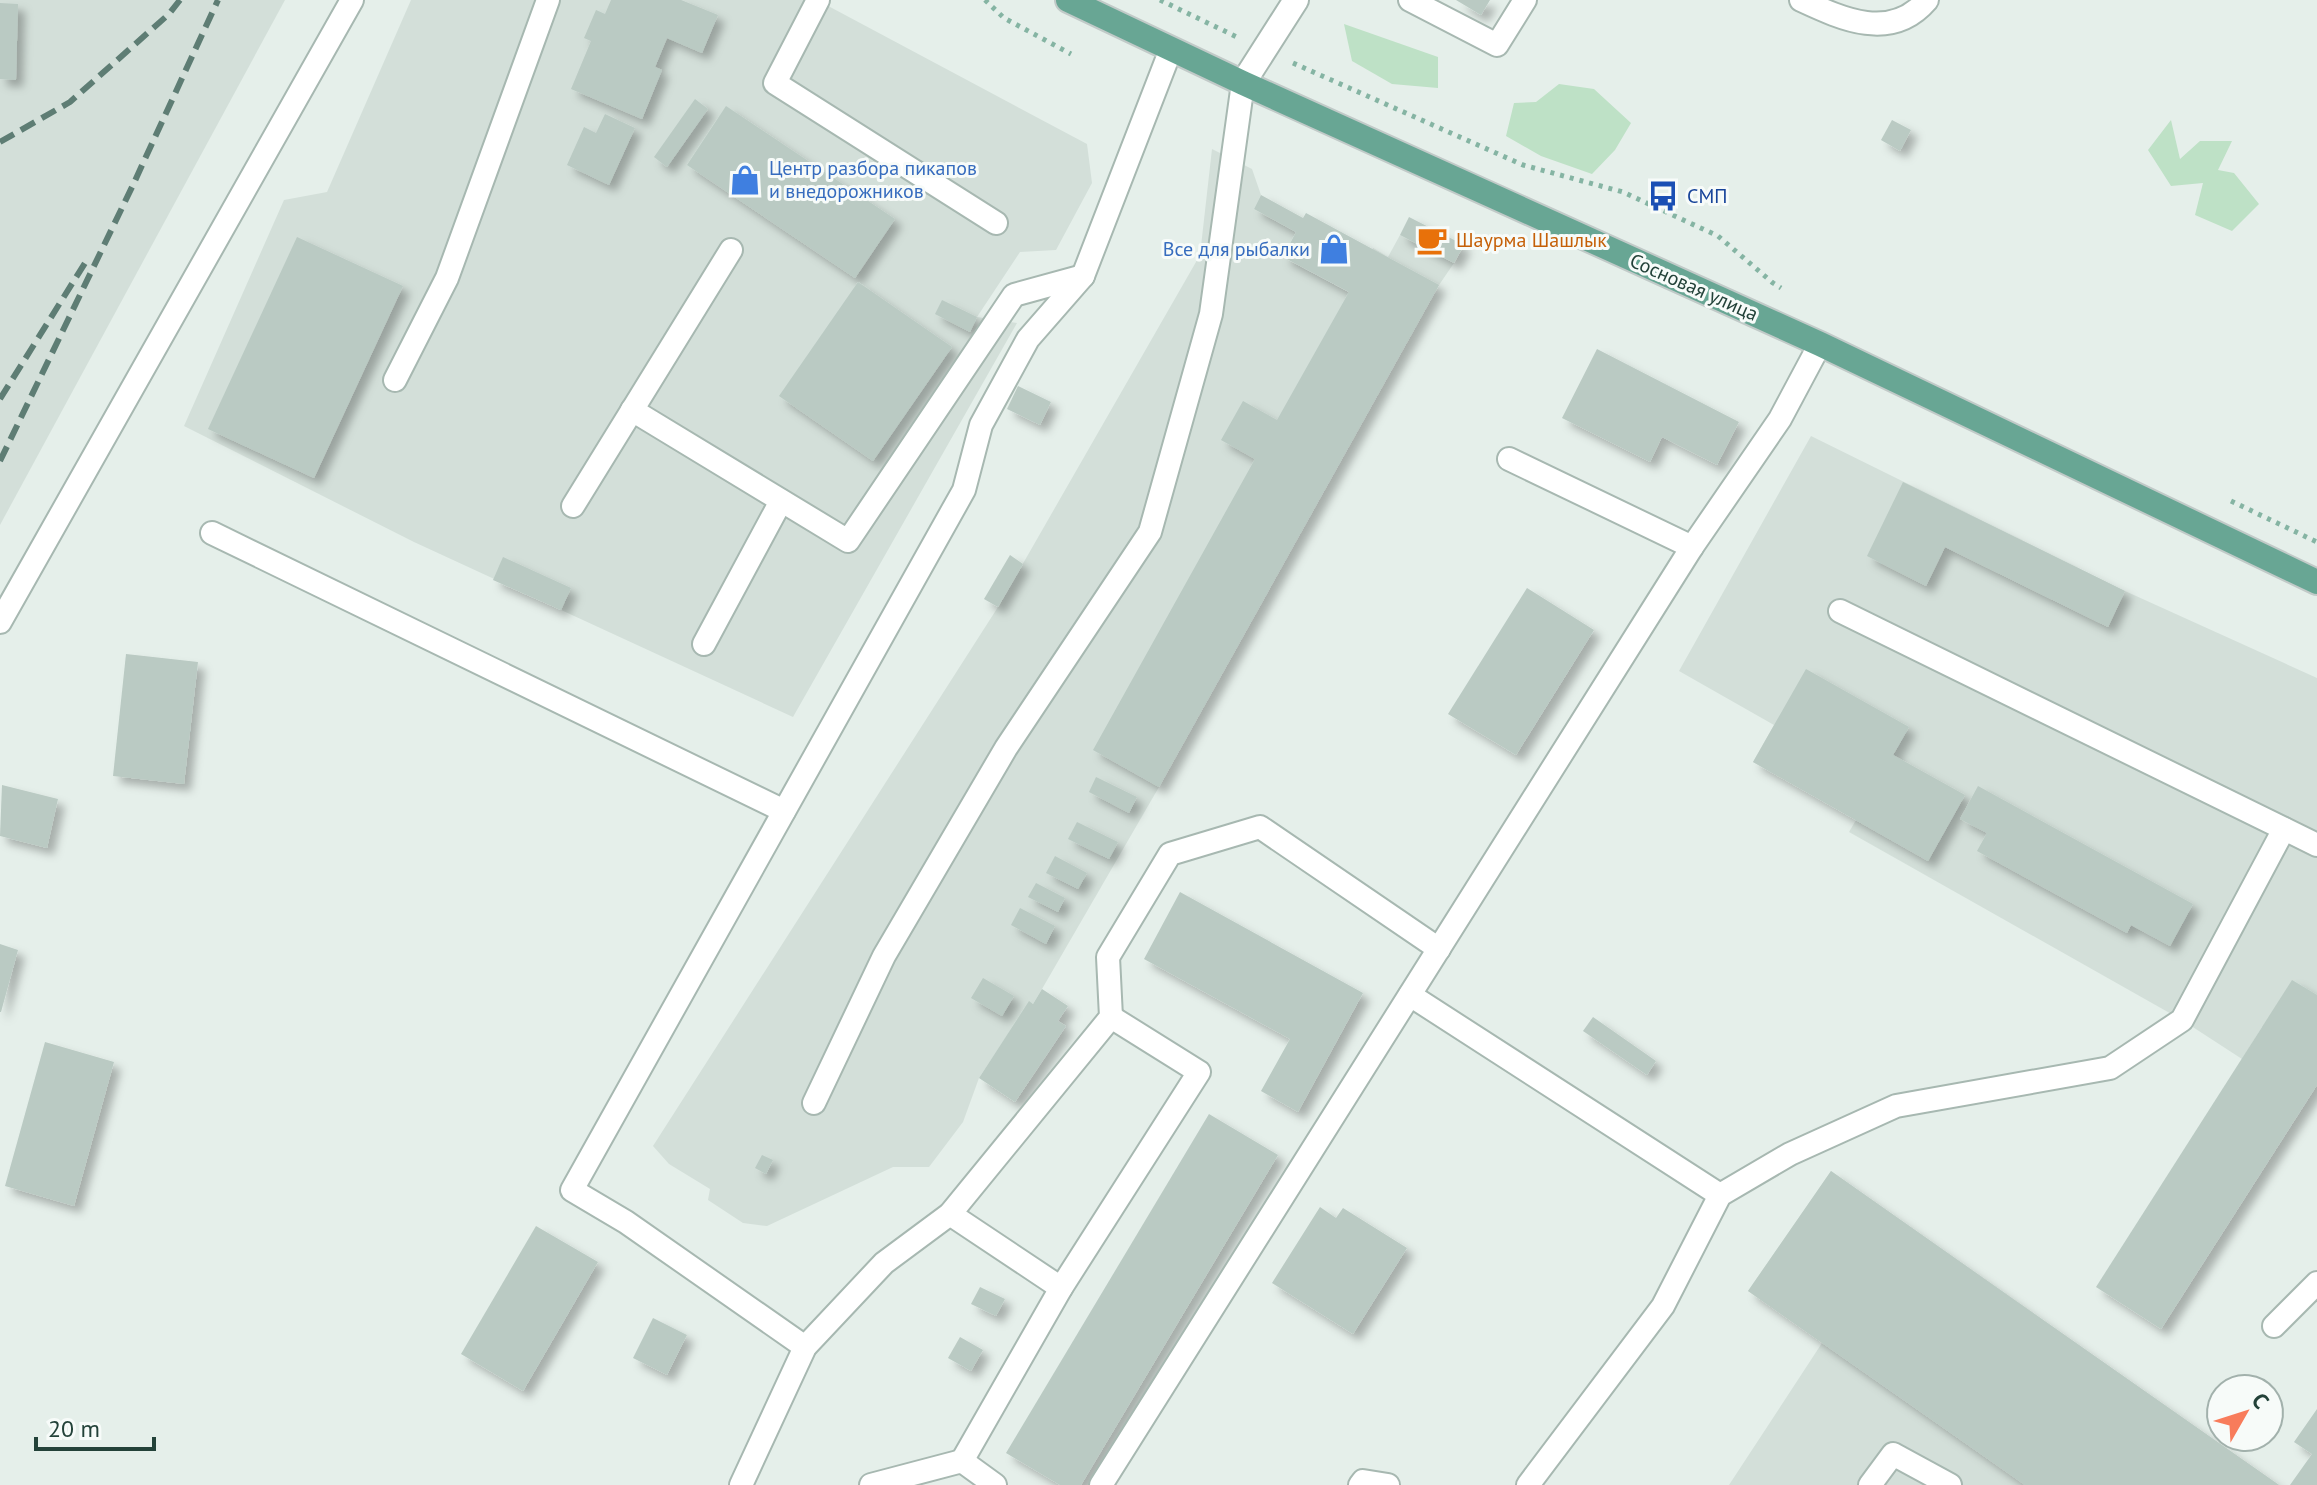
<svg xmlns="http://www.w3.org/2000/svg" width="2317" height="1485" viewBox="0 0 2317 1485" font-family="'PT Sans',sans-serif">
<style>
.built{fill:#d3dfd9}
.green{fill:#bee1c6}
.building{fill:#bacac3;filter:url(#shadow)}
.lines{fill:none;stroke-linecap:round;stroke-linejoin:round}
.service-casing{stroke:#a7b8b1;stroke-width:26}
.minor-casing{stroke:#a7b8b1;stroke-width:28}
.primary-casing{stroke:#c1cac8;stroke-width:28}
.path{stroke:#85b4a3;stroke-width:5;stroke-dasharray:4 6;stroke-linecap:butt}
.service{stroke:#fff;stroke-width:22}
.minor{stroke:#fff;stroke-width:24}
.primary{stroke:#68a694;stroke-width:24}
.rail{stroke:#5e7d74;stroke-width:6;stroke-dasharray:16 8;stroke-linecap:butt}
.labels{text-anchor:middle;stroke-width:6;stroke-linejoin:round;paint-order:stroke}
.shop-label{font-size:20px;fill:#366cbe;stroke:#f7fbf9;text-anchor:start}
.transit-label{font-size:20px;fill:#164399;stroke:#f7fbf9;text-anchor:start}
.food-label{font-size:20px;fill:#c56008;stroke:#f7fbf9;text-anchor:start}
.street-label{font-size:20px;fill:#234239;stroke:#f7fbf9}
</style>
<defs>
<filter id="shadow"><feDropShadow dx="7" dy="7" stdDeviation="4" flood-color="#0004"/></filter>
</defs>
<rect width="100%" height="100%" fill="#e5efea"/>
<g class="built">
<path d="M0,0H285L0,525Z"/>
<path d="M411,0H817L1087,144L1092,183L1056,250L1020,252L977,317L1017,323L793,717L414,542L184,426L284,200L327,192Z"/>
<path d="M1212,149L1252,169L1261,195L1254,209L1296,232L1283,257L1348,292L1373,248L1388,257L1400,235L1454,263L1439,285L1159,787L1042,989L1033,1004L1029,1002L979,1078L963,1122L929,1167H893L767,1226L743,1223L708,1200L710,1189L669,1164L653,1146L998,607L1200,255Z"/>
<path d="M1811,436L2125,591L2317,678V1062L2262,1027L2242,1059L2182,1020L1849,832L1856,820L1753,762L1774,725L1679,671Z"/>
<path d="M1831,1171L2279,1485H1729L1822,1343L1748,1291Z"/>
</g>
<g class="green">
<path d="M1344,24L1438,57V88L1392,84L1352,61Z"/>
<path d="M1559,84L1594,89L1631,123L1615,150L1592,174L1541,156L1506,136L1514,103L1536,102Z"/>
<path d="M2171,120L2180,159L2200,141H2232L2218,170L2234,173L2259,204L2232,231L2195,215L2203,183L2171,186L2148,150Z"/>
</g>
<g class="building">
<path d="M611,0H681L718,15L702,53L667,38L655,67L662,70L642,119L571,89L591,41L584,38L596,10L605,14Z"/>
<path d="M1456,0H1490L1481,15Z"/>
<path d="M0,3L18,4L16,80L0,79Z"/>
<path d="M695,99L708,109L667,167L654,157Z"/>
<path d="M726,106L895,219L855,278L687,165Z"/>
<path d="M605,114L635,128L609,185L567,165L584,127L596,133Z"/>
<path d="M1892,120L1911,130L1900,151L1881,140Z"/>
<path d="M1261,195L1303,218L1306,213L1439,285L1159,787L1093,750L1255,459L1221,440L1243,401L1277,420L1349,292L1283,257L1296,232L1254,209Z"/>
<path d="M1409,217L1464,245L1454,263L1400,235Z"/>
<path d="M297,237L403,286L314,478L208,429Z"/>
<path d="M858,282L952,347L873,461L779,396Z"/>
<path d="M942,300L977,317L970,332L935,314Z"/>
<path d="M1597,349L1739,422L1717,465L1662,437L1650,462L1562,418Z"/>
<path d="M1018,386L1051,402L1040,425L1007,409Z"/>
<path d="M1903,482L2125,591L2108,627L1945,547L1926,586L1867,556Z"/>
<path d="M1010,555L1023,564L998,607L984,599Z"/>
<path d="M503,557L571,588L561,610L493,580Z"/>
<path d="M1527,588L1594,630L1516,755L1448,714Z"/>
<path d="M126,654L198,662L184,784L113,776Z"/>
<path d="M1806,669L1909,727L1893,755L1965,795L1928,861L1753,762Z"/>
<path d="M1096,777L1137,797L1129,813L1089,792Z"/>
<path d="M2,785L58,799L47,848L0,836Z"/>
<path d="M1978,786L2193,904L2170,946L2131,925L2127,933L1977,851L1987,833L1960,819Z"/>
<path d="M1077,822L1118,842L1109,859L1068,839Z"/>
<path d="M1055,856L1087,873L1078,889L1046,873Z"/>
<path d="M1036,883L1065,898L1058,912L1028,897Z"/>
<path d="M1180,892L1363,993L1298,1112L1261,1091L1290,1039L1144,959Z"/>
<path d="M1020,908L1055,926L1046,944L1011,925Z"/>
<path d="M0,944L18,950L1,1012H0Z"/>
<path d="M983,978L1014,996L1002,1016L971,998Z"/>
<path d="M2292,980L2317,995V1085L2161,1329L2096,1287Z"/>
<path d="M1042,989L1068,1006L1058,1021L1066,1026L1015,1102L979,1078L1029,1001L1033,1004Z"/>
<path d="M1593,1017L1656,1061L1647,1075L1583,1031Z"/>
<path d="M45,1042L114,1062L74,1206L5,1186Z"/>
<path d="M1209,1114L1278,1155L1081,1485H1060L1006,1453Z"/>
<path d="M762,1155L773,1160L766,1174L755,1168Z"/>
<path d="M1831,1171L2016,1301L2279,1485H2025L1748,1291Z"/>
<path d="M1320,1207L1336,1218L1343,1208L1407,1248L1353,1334L1272,1283Z"/>
<path d="M536,1226L598,1262L523,1391L461,1354Z"/>
<path d="M980,1287L1005,1299L996,1316L971,1304Z"/>
<path d="M653,1318L687,1335L667,1375L633,1358Z"/>
<path d="M960,1337L983,1350L971,1371L948,1358Z"/>
<path d="M2317,1409V1485H2290L2312,1454L2294,1442Z"/>
</g>
<g class="lines">
<g class="service-casing">
<g id="service">
<path d="M818,0L775,83L996,223"/>
<path d="M1410,0L1497,45L1525,0"/>
<path d="M1801,0C1842,19 1891,42 1927,0"/>
<path d="M395,380L447,278L548,0"/>
<path d="M632,410L848,541L1014,295L1083,276"/>
<path d="M1509,459L1692,547"/>
<path d="M573,506L731,250"/>
<path d="M212,533L784,811"/>
<path d="M1840,611L2317,845"/>
<path d="M0,622L352,0"/>
<path d="M704,644L781,501"/>
<path d="M1410,995L1720,1195"/>
<path d="M814,1103L884,956L1006,748L1150,532L1211,314L1243,83"/>
<path d="M950,1214L1061,1288"/>
<path d="M2274,1326L2317,1283"/>
<path d="M805,1347L626,1222L572,1190L964,490L981,425L1028,339L1083,276L1171,49"/>
<path d="M962,1461L1061,1288L1199,1072L1111,1017"/>
<path d="M741,1485L805,1347L884,1263L950,1214L1111,1017L1108,957L1170,854L1260,827L1439,949"/>
<path d="M871,1485L962,1461L995,1485"/>
<path d="M1101,1485L1692,547L1780,419L1820,344"/>
<path d="M1360,1485L1363,1481L1388,1485"/>
<path d="M1528,1485L1663,1306L1720,1195L1790,1154L1896,1106L2110,1068L2182,1020L2284,829"/>
<path d="M1870,1485L1893,1454L1950,1485"/>
</g>
</g>
<g class="minor-casing">
<path id="minor" d="M1243,83L1296,0"/>
</g>
<g class="primary-casing">
<path id="primary" d="M1068,0L1243,83L1820,344L2317,582"/>
</g>
<g class="path">
<path d="M985,0L1004,18L1071,54"/>
<path d="M1160,0L1237,37"/>
<path d="M1293,63L1523,165L1623,192L1718,236L1773,283L1781,288"/>
<path d="M2231,501L2317,542"/>
</g>
<use href="#service" class="service"/>
<use href="#minor" class="minor"/>
<use href="#primary" class="primary"/>
<g class="rail">
<path d="M0,142L70,102L169,14L180,0"/>
<path d="M0,399L85,263"/>
<path d="M0,461L133,185L218,0"/>
</g>
</g>
<defs>
<g id="shop-bare" transform="scale(2.4)"><path d="M-5-2.5h2.3a2.7 3.5 0 0 1 5.4 0H5L5.5 6h-11ZM-1.5-2.5h3a1.5 2.3 0 0 0-3 0Z" fill="#3f7fe0" stroke="#f7fbf9" stroke-width="2.5" paint-order="stroke"/></g>
<g id="bus-bare" transform="scale(2.4)"><path d="M-5-6H5V4H4V6H2V4H-2V6H-4V4H-5ZM-3.5-4V0h7V-4ZM-3.5 1.2v1.5H-2V1.2ZM2 1.2v1.5H3.5V1.2Z" fill="#1a4fb4" stroke="#f7fbf9" stroke-width="2.5" paint-order="stroke"/></g>
<g id="cafe-bare" transform="scale(2.4)"><path d="M-5.5-4.5H6V0H3Q3 3.5 0 3.5H-2.5Q-5.5 3.5-5.5 0ZM3-3.2v2h1.7v-2ZM-6 4.5H4V6H-6Z" fill="#e8710a" stroke="#f7fbf9" stroke-width="2.5" paint-order="stroke"/></g>
</defs>
<g fill-rule="evenodd">
<use href="#shop-bare" x="745" y="180"/>
<use href="#bus-bare" x="1663" y="196"/>
<use href="#cafe-bare" x="1432" y="240"/>
<use href="#shop-bare" x="1334" y="249"/>
</g>
<g class="labels">
<g class="shop-label">
<text x="769" y="175">Центр разбора пикапов<tspan x="769" dy="23">и внедорожников</tspan></text>
<text x="1310" y="256" text-anchor="end">Все для рыбалки</text>
</g>
<g class="transit-label">
<text x="1687" y="203">СМП</text>
</g>
<g class="food-label">
<text x="1456" y="247">Шаурма Шашлык</text>
</g>
<g class="street-label">
<text transform="translate(1694 287) rotate(24)" y="7">Сосновая улица</text>
</g>
</g>
<g transform="translate(2245 1413) rotate(51)"><circle r="38" fill="#f7fbf9" stroke="#a2b1ac" stroke-width="2"/>
<path d="M0-6L14 30L0 20L-14 30Z" fill="#f87c5b"/>
<text y="-12" font-size="22" font-weight="bold" text-anchor="middle" fill="#234239">С</text>
</g>
<path d="M36 1437v12h118v-12" fill="none" stroke="#234239" stroke-width="4"/>
<text x="48" y="1437" font-size="24" fill="#234239" stroke="#f7fbf9" stroke-width="6" paint-order="stroke">20 m</text>
</svg>
